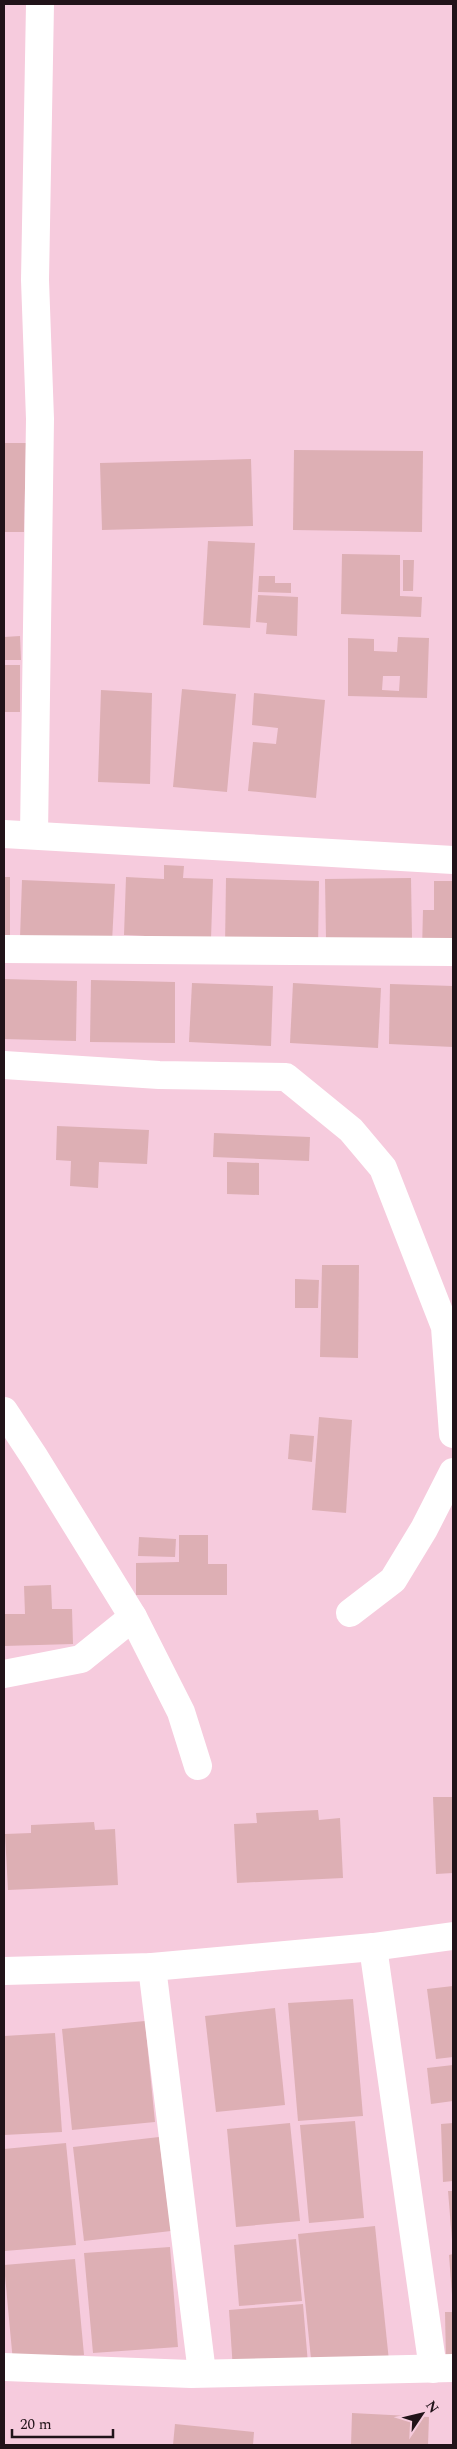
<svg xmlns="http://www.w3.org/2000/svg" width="457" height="2449" viewBox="0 0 457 2449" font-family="Spectral,serif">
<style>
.building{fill:#ddafb4;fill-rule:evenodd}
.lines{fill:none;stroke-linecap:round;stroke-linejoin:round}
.street{stroke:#fff;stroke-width:28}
</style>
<rect width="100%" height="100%" fill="#f6cbdd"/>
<g class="building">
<path d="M4,443H26L24,532H4Z"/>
<path d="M294,450L423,451L422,532L293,530Z"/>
<path d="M251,459L253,526L102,530L100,463Z"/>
<path d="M208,541L255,543L250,628L203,625Z"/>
<path d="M342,554L400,555V596L422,597L421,617L341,614Z"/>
<path d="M403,560H414L413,591H403Z"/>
<path d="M259,576H275V583H291V593L258,592Z"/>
<path d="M258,595L298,597L297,636L266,634L267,623L256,622Z"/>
<path d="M20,636L21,660H4V637Z"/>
<path d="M398,637L429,638L427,698L348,696V638L374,639V651L397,652ZM383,676H400L399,691L382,690Z"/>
<rect x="4" y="665" width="16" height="47"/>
<path d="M182,689L236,694L227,792L173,787Z"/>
<path d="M101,690L152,693L150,784L98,782Z"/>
<path d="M254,693L325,700L316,798L248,791L253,742L276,744L278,728L252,725Z"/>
<path d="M164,865L184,866L183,878L213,879L211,939L124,935L126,877L164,879Z"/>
<rect x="4" y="877" width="6" height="64"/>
<path d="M226,878L319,881L318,949L225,947Z"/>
<path d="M411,878L412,938L326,939L325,879Z"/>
<path d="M22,880L115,884L112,942L20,938Z"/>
<path d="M434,881H453V950H422L423,910H434Z"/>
<path d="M4,979L77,981L76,1041L4,1039Z"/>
<path d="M91,980L175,982V1043L90,1042Z"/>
<path d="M192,983L273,986L271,1046L189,1042Z"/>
<path d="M293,983L381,988L378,1048L290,1043Z"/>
<path d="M390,984L453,986V1047L389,1044Z"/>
<path d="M57,1126L149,1130L147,1164L99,1162L98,1188L70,1186L71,1161L56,1160Z"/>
<path d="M214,1133L310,1137L309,1161L213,1157Z"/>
<path d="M227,1162L259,1163V1195L227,1194Z"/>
<path d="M322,1265H359L358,1358L320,1357Z"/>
<path d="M295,1279L319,1280L318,1308H295Z"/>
<path d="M319,1417L352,1420L346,1513L312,1510Z"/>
<path d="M290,1434L314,1436L312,1462L288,1459Z"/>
<path d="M179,1535H208V1564H227V1595H136V1563L179,1562Z"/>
<path d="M139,1537L176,1539L175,1557L138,1556Z"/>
<path d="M51,1585L52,1609H72L73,1644L4,1646V1614H25L24,1586Z"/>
<path d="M433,1797H453V1873L436,1874Z"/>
<path d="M318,1810L319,1820L340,1818L343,1878L237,1883L234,1824L257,1823L256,1813Z"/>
<path d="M94,1822L95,1830L115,1829L118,1885L8,1890L5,1834L31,1833V1825Z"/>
<path d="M453,1986V2057L436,2059L427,1989Z"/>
<path d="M353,1999L363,2116L298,2121L288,2003Z"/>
<path d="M275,2008L285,2105L216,2112L205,2016Z"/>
<path d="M145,2021L155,2122L72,2130L62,2029Z"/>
<path d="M55,2033L62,2132L4,2135V2036Z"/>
<path d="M453,2065V2101L431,2104L427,2068Z"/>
<path d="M355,2121L364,2218L309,2223L300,2125Z"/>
<path d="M290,2123L300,2221L236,2227L227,2129Z"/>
<path d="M453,2123V2181L443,2182L441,2124Z"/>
<path d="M159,2137L171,2231L84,2241L73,2147Z"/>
<path d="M66,2143L76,2245L5,2251L4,2149Z"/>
<path d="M448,2191H453V2240H452Z"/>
<path d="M375,2226L389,2361L312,2368L298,2234Z"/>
<path d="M296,2239L302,2301L239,2306L234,2245Z"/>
<path d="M170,2247L178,2347L93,2353L84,2253Z"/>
<path d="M453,2254V2295H452L449,2255Z"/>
<path d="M75,2259L84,2355L13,2362L4,2265Z"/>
<path d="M303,2304L308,2364L233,2370L229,2310Z"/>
<path d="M445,2312H453V2362H446Z"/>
<path d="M352,2413L429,2417L428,2445H351Z"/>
<path d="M175,2424L254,2432L253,2445H173Z"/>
</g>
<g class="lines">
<g class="street">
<path d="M4,834L453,860"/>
<path d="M34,834L40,419L35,280L40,4"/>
<path d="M4,949L453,952"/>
<path d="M4,1065L159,1075L286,1077L351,1130L383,1168L445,1327L453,1434"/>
<path d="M4,1411L35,1458L133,1617L181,1712L198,1766"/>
<path d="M350,1613L393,1580L424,1529L453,1472"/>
<path d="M4,1674L81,1659L133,1617"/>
<path d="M373,1947L433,2369"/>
<path d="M152,1967L202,2373"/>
<path d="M4,1971L152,1967L373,1947L453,1936"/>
<path d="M4,2367L191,2374L453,2368"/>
</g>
</g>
<rect width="457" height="2449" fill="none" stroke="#211319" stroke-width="10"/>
<g transform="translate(422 2414) rotate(55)" stroke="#f6cbdd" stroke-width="4" paint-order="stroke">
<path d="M0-4L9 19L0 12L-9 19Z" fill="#211319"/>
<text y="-8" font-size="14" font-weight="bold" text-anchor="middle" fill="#211319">N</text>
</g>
<path d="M12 2429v8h101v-8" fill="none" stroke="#211319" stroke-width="2.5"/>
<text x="20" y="2429" font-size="15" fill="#211319" stroke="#f6cbdd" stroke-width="4" paint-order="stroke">20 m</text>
</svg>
